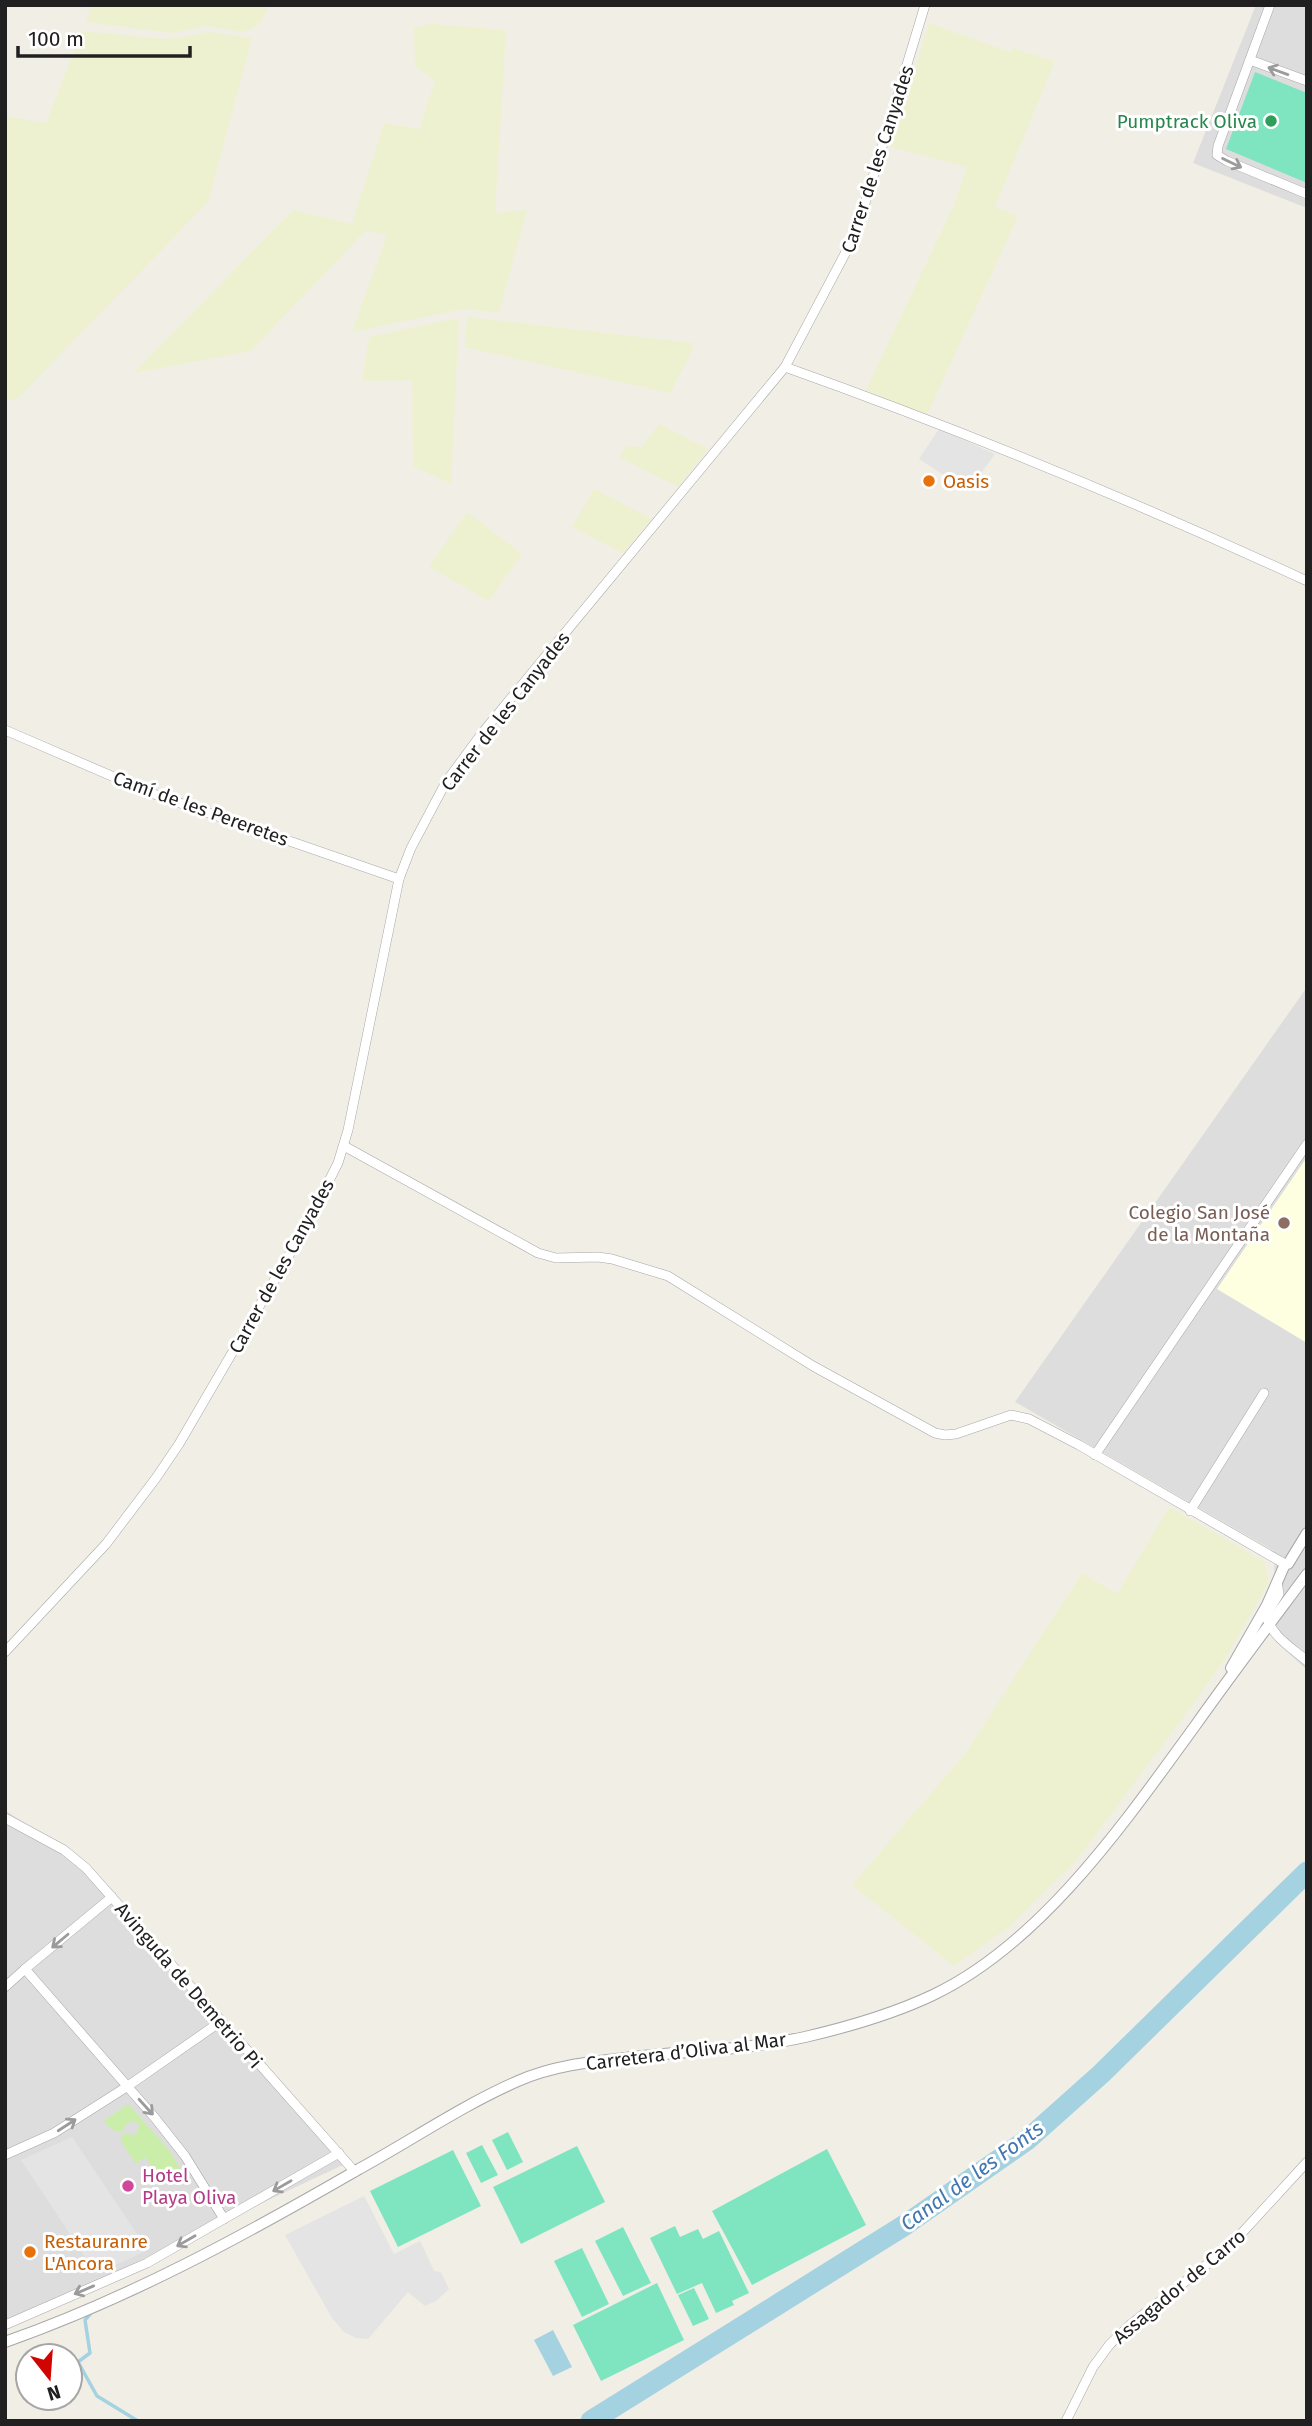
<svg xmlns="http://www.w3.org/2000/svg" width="1312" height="2426" viewBox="0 0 1312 2426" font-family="'Fira Sans',sans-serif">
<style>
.residential{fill:#dedddd}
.education{fill:#feffe1}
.farmland{fill:#eef1d0}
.grass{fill:#caeea9}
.pitch{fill:#7fe5c0}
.parking{fill:#e4e4e4}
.water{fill:#a4d2e1}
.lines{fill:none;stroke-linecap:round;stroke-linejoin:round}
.stream{stroke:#a4d2e1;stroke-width:3.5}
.river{stroke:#a4d2e1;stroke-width:21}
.minor-casing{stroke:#a7a7a7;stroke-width:10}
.tertiary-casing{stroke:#a7a7a7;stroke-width:12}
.minor{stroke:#fff;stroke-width:9}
.tertiary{stroke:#fff;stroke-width:10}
.oneway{stroke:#9b9b9b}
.leisure-dot{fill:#2e9e5b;stroke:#fff;stroke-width:2.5}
.food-dot{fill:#e8710a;stroke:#fff;stroke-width:2.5}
.education-dot{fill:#8d6e63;stroke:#fff;stroke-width:2.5}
.hotel-dot{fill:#d1479c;stroke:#fff;stroke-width:2.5}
.labels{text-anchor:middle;stroke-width:6;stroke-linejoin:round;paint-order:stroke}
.leisure-label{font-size:19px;fill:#27864d;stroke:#fff;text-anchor:end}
.street-label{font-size:19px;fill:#202020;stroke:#fff}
.food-label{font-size:19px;fill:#c56008;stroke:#fff;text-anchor:start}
.education-label{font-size:19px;fill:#785e54;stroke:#fff;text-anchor:end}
.hotel-label{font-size:19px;fill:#b23c85;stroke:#fff;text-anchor:start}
.water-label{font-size:21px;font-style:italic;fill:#4277af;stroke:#fff}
</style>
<rect width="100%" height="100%" fill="#f1eee6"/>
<g class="residential">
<path d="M1256,5H1307V208L1193,163Z"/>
<path d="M1307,987V1670L1276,1642L1274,1551L1015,1402Z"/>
<path d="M5,1810L88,1867L347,2163L5,2324Z"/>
</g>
<path class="education" d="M1307,1157V1343L1217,1289Z"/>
<g class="farmland">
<path d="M92,5H269L259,25L243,32L206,26L172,33L86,22Z"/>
<path d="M929,23L1010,52L1012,48L1055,61L995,207L1018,216L926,417L866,390L954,205L967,167L891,147Z"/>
<path d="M432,24L506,30L495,213L527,210L499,312L463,309L352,332L387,235L366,230L251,351L134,373L293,210L352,224L384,123L419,129L435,80L415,67L414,28Z"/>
<path d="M82,31L164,39L184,37L207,32L252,38L208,202L18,398L5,401V116L46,123Z"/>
<path d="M467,317L693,343L690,355L670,393L465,347Z"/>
<path d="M459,318L451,484L413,466L412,380L362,381L369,337Z"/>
<path d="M659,424L708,449L678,487L619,457L626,446L642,447Z"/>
<path d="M594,489L652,519L623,553L572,527Z"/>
<path d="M467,512L522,554L489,601L429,567Z"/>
<path d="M1168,1509H1173L1265,1562L1269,1582L1226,1657L1194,1703L1076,1861L1009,1927L954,1966L852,1885L964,1755L1082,1573L1117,1594Z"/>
</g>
<path class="grass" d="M128,2104L170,2151L183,2174C175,2181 165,2186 154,2182L161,2179L145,2157L136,2164L122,2143L121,2138L124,2133L132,2135L137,2133L139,2124L132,2121L126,2124L123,2131C113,2132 110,2129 104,2121Z"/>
<g class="pitch">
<path d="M1255,72L1307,93V183L1226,149Z"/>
<path d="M508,2132L523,2162L507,2170L492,2140Z"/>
<path d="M482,2145L498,2175L481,2183L466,2153Z"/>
<path d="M577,2146L605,2202L521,2244L493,2187Z"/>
<path d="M827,2149L866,2225L752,2285L712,2211Z"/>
<path d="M453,2150L481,2206L398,2247L370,2191Z"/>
<path d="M675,2226L680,2237L698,2229L703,2239L719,2231L749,2293L732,2301L734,2305L716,2313L702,2283L677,2294L650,2238Z"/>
<path d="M623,2227L651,2283L623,2296L595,2241Z"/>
<path d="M582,2248L609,2304L582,2317L554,2261Z"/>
<path d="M657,2283L684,2340L601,2381L573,2325Z"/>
<path d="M694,2288L709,2319L693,2326L678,2295Z"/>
</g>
<g class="parking">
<path d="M939,429L995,454L968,491L919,459Z"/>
<path d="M72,2137L148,2250L96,2274L21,2160Z"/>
<path d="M364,2196L394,2254L420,2241L434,2271L441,2272L449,2289L436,2301L425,2306L408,2292L368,2339L356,2338L344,2332L332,2318L285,2235Z"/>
</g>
<path class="water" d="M553,2330L572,2367L553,2376L534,2340Z"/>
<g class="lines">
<path class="stream" d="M91,2313L85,2320L90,2353L78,2362L97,2396L138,2421"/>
<path class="river" d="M591,2421L905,2225L1027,2140L1101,2074L1307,1872"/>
<g class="minor-casing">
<g id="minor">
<path d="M1270,5L1218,146L1217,155L1227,161L1307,194"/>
<path d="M1250,60L1307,81"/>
<path d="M785,367C962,430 1136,502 1307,581"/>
<path d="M5,730L151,793L399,879"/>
<path d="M344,1146L538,1253L556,1258L598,1257L612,1259L668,1276L813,1366L935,1433L945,1435L956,1434L1011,1415L1029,1419L1079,1445L1285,1564"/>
<path d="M1095,1455L1307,1144"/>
<path d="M1190,1511L1264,1393"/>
<path d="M1277,1582L1279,1594L1266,1615C1270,1635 1292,1648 1307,1661"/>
<path d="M5,1652L106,1544L156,1478L179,1444L306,1226L338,1163L348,1130L399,879L411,848L446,782L483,732L785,367L856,233L925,5"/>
<path d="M5,1818L64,1850L86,1868L355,2172"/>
<path d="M112,1897L25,1969L155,2118L185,2156L224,2219"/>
<path d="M5,1987L25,1969"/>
<path d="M5,2155L54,2133L128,2086L220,2022"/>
<path d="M5,2325L147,2263L339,2153"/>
<path d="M1066,2421L1093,2367L1110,2344L1130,2325L1229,2247L1307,2162"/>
</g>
</g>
<g class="tertiary-casing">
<g id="tertiary">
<path d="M1231,1668L1267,1605L1285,1564H1288L1307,1533"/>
<path d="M5,2342C130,2298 245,2235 359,2169C412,2140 463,2105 518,2081C552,2066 588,2062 625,2058C685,2051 746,2050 805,2037C848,2027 893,2014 933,1995C1042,1943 1125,1822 1195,1726C1231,1675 1269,1625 1307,1574"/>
</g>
</g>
<use href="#minor" class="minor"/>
<use href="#tertiary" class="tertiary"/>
</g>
<defs><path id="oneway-shaft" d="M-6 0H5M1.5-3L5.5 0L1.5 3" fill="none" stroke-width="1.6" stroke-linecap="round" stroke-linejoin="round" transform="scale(1.75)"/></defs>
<g class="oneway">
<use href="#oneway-shaft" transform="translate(1278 71) rotate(-160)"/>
<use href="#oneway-shaft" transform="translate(1232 163) rotate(26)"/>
<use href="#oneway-shaft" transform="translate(60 1941) rotate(140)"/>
<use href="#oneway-shaft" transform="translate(146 2107) rotate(48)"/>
<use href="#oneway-shaft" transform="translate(67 2125) rotate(-33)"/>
<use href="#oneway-shaft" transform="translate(282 2186) rotate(150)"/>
<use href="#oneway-shaft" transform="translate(186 2241) rotate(150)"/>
<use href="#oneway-shaft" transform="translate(84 2290) rotate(157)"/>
</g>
<circle class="leisure-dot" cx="1271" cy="121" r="7"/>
<g class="food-dot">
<circle cx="929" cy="481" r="7"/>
<circle cx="30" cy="2252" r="7"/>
</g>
<circle class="education-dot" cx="1284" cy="1223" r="7"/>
<circle class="hotel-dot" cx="128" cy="2186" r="7"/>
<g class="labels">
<g class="leisure-label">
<text x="1257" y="128">Pumptrack Oliva</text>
</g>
<g class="street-label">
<text transform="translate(877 159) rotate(-72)" y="7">Carrer de les Canyades</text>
<text transform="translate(505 711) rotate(-52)" y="7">Carrer de les Canyades</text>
<text transform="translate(201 808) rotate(20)" y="7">Camí de les Pereretes</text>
<text transform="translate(281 1266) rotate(-61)" y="7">Carrer de les Canyades</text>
<text transform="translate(189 1985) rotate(49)" y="7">Avinguda de Demetrio Pi</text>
<text transform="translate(686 2051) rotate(-7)" y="7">Carretera d’Oliva al Mar</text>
<text transform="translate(1179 2286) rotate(-40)" y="7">Assagador de Carro</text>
</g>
<g class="food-label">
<text x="943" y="488">Oasis</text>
<text x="44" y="2248">Restauranre<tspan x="44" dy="22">L'Ancora</tspan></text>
</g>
<g class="education-label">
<text x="1270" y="1219">Colegio San José<tspan x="1270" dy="22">de la Montaña</tspan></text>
</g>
<g class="hotel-label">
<text x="142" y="2182">Hotel<tspan x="142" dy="22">Playa Oliva</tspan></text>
</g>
<g class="water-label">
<text transform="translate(972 2176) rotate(-36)" y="7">Canal de les Fonts</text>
</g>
</g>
<rect width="1312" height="2426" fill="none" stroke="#202020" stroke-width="14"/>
<g transform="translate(49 2377) rotate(163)"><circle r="33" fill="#ffffff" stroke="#a6a6a6" stroke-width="2"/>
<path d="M0-5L12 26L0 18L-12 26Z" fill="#d00400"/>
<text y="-10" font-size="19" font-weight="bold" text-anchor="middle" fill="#202020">N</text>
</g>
<path d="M18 46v10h172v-10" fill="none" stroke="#202020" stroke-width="3.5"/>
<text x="28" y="46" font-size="21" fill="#202020" stroke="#ffffff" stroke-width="5" paint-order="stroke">100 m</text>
</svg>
